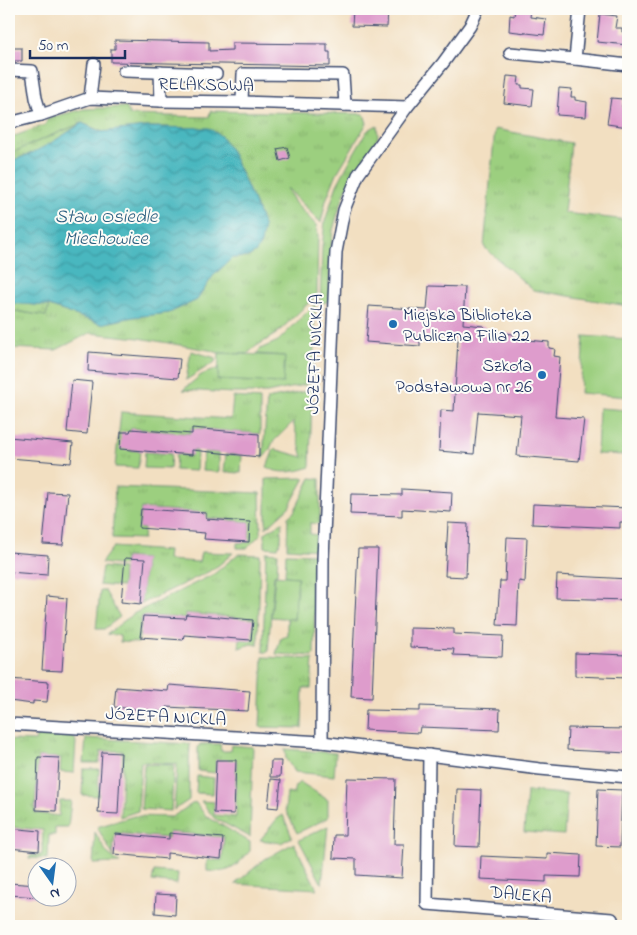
<svg xmlns="http://www.w3.org/2000/svg" width="637" height="935" viewBox="0 0 637 935" font-family="'Indie Flower',sans-serif">
<style>
.grass{fill:url(#grass-tufts);stroke:#5c7f6e}
.wetland{fill:url(#wetland-marsh);stroke:#5c7f6e}
.pitch{fill:#9ccf7f;stroke:#5c7f6e}
.water{fill:url(#water-waves);stroke:#32738e}
.building{fill:#de9ccc}
.lines{fill:none;stroke-linecap:round;stroke-linejoin:round}
.minor-casing{stroke:#3b496d;stroke-width:14}
.minor{stroke:#fff;stroke-width:11}
.poi-dot{fill:#1f6fb2;stroke:#fdfcf7;stroke-width:2}
.labels{text-anchor:middle;stroke-width:4;stroke-linejoin:round;paint-order:stroke}
.street-label{font-size:18px;fill:#1b2f5e;stroke:#fdfcf7}
.poi-label{font-size:18px;fill:#1b2f5e;stroke:#fdfcf7;text-anchor:start}
.water-label{font-size:19px;font-style:italic;fill:#2b5f80;stroke:#fdfcf7}
</style>
<defs>
<pattern id="grass-tufts" width="24" height="20" patternUnits="userSpaceOnUse" patternTransform="scale(1.25)"><rect width="24" height="20" fill="#9ccf7f"/><path d="M3 7l-1-3M5 7V3M7 7l1-3M15 17l-1-3M17 17v-4M19 17l1-3" fill="none" stroke="#86b270"/></pattern>
<pattern id="wetland-marsh" width="20" height="14" patternUnits="userSpaceOnUse" patternTransform="scale(1.25)"><rect width="20" height="14" fill="#9ccf7f"/><path d="M1 5h8M5 5V1M11 12h8M15 12V8" fill="none" stroke="#86b270"/></pattern>
<pattern id="water-waves" width="16" height="10" patternUnits="userSpaceOnUse" patternTransform="scale(1.25)"><rect width="16" height="10" fill="#48b7bf"/><path d="M0 5q4-4 8 0t8 0" fill="none" stroke="#3b959e"/></pattern>
</defs>
<rect width="100%" height="100%" fill="#fdfcf7"/>
<filter id="ink" filterUnits="userSpaceOnUse"><feTurbulence type="fractalNoise" baseFrequency=".02" numOctaves="2"/><feDisplacementMap in="SourceGraphic" scale="10" xChannelSelector="R" yChannelSelector="G"/><feConvolveMatrix kernelMatrix="1 2 1 2 8 2 1 2 1" color-interpolation-filters="sRGB"/></filter>
<filter id="wash" filterUnits="userSpaceOnUse"><feTurbulence type="fractalNoise" baseFrequency=".0096" numOctaves="4" result="noise"/><feDisplacementMap in="SourceGraphic" scale="20" xChannelSelector="R" yChannelSelector="G"/><feGaussianBlur stdDeviation="1.12" result="paint"/><feColorMatrix in="noise" values="0 0 0 0 0 0 0 0 0 0 0 0 0 0 0 0 0 1.4 0 .05"/><feComposite in="paint" operator="in"/></filter>
<g filter="url(#wash)">
<rect width="100%" height="100%" fill="#f2dfc1"/>
<g class="grass">
<path d="M126,107L130,115L209,117L210,111L364,114L367,123L337,173L326,200L321,223L287,188L295,203L316,225L318,234L317,295L276,334L255,347L247,354L219,353L209,350L139,338L90,333L56,350L9,348V310L46,316L49,306L101,324L133,317L169,313L197,300L213,276L232,258L248,257L259,213L232,153L168,127H146L103,132L82,123L48,137L9,154V138L45,125L48,118L84,109Z"/>
<path d="M377,125L378,137L358,168L345,192L337,216L333,230L330,254L329,301L320,304L322,247L325,221L337,185L354,153L367,131Z"/>
<path d="M495,129L571,143L564,213L628,220V306L533,290L484,247Z"/>
<path d="M315,304L313,383L267,393H233L183,390L201,375L219,368L218,380L284,356L257,354L260,349L278,341Z"/>
<path d="M191,351L216,358L215,362L186,380Z"/>
<path d="M312,390L310,467C297,472 278,475 267,467L274,449L303,457L293,422L273,442L269,451L263,458L267,399Z"/>
<path d="M233,397L260,399V434L191,428V434L131,428L128,450L140,451L138,468L115,467L121,412L231,419Z"/>
<path d="M192,450L197,451L196,471L175,470L176,454L191,456Z"/>
<path d="M145,452L171,454L170,469L144,468Z"/>
<path d="M204,452L219,453V472L202,471Z"/>
<path d="M226,454L242,455L241,473L224,472Z"/>
<path d="M305,478L289,507L266,528V479Z"/>
<path d="M311,478L320,479V524L310,523V534L318,535V550L287,548L288,517L294,512Z"/>
<path d="M115,487L260,493L261,534L247,548H237V543L249,542L250,522L207,518V513L141,508L139,528L144,529L143,539L112,538Z"/>
<path d="M282,522L281,539L278,548L265,547V533Z"/>
<path d="M113,547L168,551L167,560L199,562L201,552L233,553L219,565L208,572L141,604L145,559L125,557L124,566L101,563Z"/>
<path d="M266,552L278,553L277,574L274,575L268,652H263Z"/>
<path d="M286,553L319,554V586H315L314,654L312,656L276,654L281,637L287,635V618L294,619L297,577L285,576Z"/>
<path d="M238,554L260,555L258,645L251,644L239,648L240,639L253,640L254,619L185,613V618L142,616L138,643L120,642V636L107,634L133,614L214,574Z"/>
<path d="M102,567L123,569L122,587L99,585Z"/>
<path d="M100,591H105L120,617L104,629H96Z"/>
<path d="M263,657L313,659L311,688H303L302,728L260,727Z"/>
<path d="M38,731L73,734L76,742L74,773L60,772L61,758L38,757L35,813L59,816L60,801H71L68,827H55V835H49L48,859L28,858L32,855H42L43,830L9,827V740L35,741Z"/>
<path d="M86,738L190,744L189,765V800L174,810L177,764L141,762L138,811L120,817L123,751H101L99,763H84Z"/>
<path d="M200,744H220L221,751H230L231,745L253,747L250,837L214,818L201,801L215,802L214,815L236,817V761L216,760L215,773L198,771V748Z"/>
<path d="M285,749L336,753L334,776L295,772L286,759Z"/>
<path d="M144,764L174,765L171,811L141,809Z"/>
<path d="M83,769H99L98,796L82,795Z"/>
<path d="M197,776L214,778L213,794L196,793Z"/>
<path d="M300,782L328,800V818L297,833L285,809L287,793L293,794L295,786Z"/>
<path d="M527,791L567,794L564,835L524,832Z"/>
<path d="M195,802L206,816L250,842V851C234,868 232,873 207,871V860H222L224,837L169,832L168,838L115,833L113,852L114,857L97,827L134,816L172,817Z"/>
<path d="M283,815L292,837L281,843L260,840L277,819Z"/>
<path d="M328,826L322,884L299,840Z"/>
<path d="M95,832L107,853L120,863L93,864Z"/>
<path d="M294,843L317,889L235,884L265,859Z"/>
<path d="M154,871L178,873L177,884L152,881Z"/>
</g>
<g class="wetland">
<path d="M82,123C59,138 35,155 9,161V154L48,137Z"/>
<path d="M9,303L49,306L46,316L9,310Z"/>
</g>
<g class="pitch">
<path d="M584,336L628,339V397L580,393Z"/>
<path d="M219,353L285,356L283,383L218,380Z"/>
<path d="M599,408L628,410V455L597,454Z"/>
<path d="M275,575L298,577L294,619L271,617Z"/>
</g>
<path class="water" d="M82,123L101,132L146,127L209,128L221,136L232,153L259,213L264,227L261,243L256,252L248,257L232,258L213,276L197,300L169,313L133,317L101,324L49,306L9,303V161C35,155 59,138 82,123Z"/>
<g id="blocks">
<g class="building">
<path d="M353,9H388L387,27L352,26Z"/>
<path d="M515,9H531L530,17L546,19L544,35L509,31L510,15L514,16Z"/>
<path d="M600,14L617,16L615,28H622V32L628,33V45L597,42Z"/>
<path d="M115,40L209,42V51L232,50V43L327,44V52H330V66L111,62V49H115Z"/>
<path d="M9,48H22V61H10V59H9Z"/>
<path d="M507,76L519,77L518,85H522V88L534,89L532,106L504,103Z"/>
<path d="M559,88L572,89L571,97H575V100L587,102L586,117L557,115Z"/>
<path d="M611,98L623,99L622,107H626V110H628V127L607,124Z"/>
<path d="M287,147L290,158L280,161L277,149Z"/>
<path d="M429,286L465,287L463,324L484,326L488,332L513,334L517,339L549,342V348L555,349L554,356L560,357L555,417L584,419L579,461L517,456L521,415L478,412L474,454L439,451L441,410L454,411L458,339L420,336V346L366,342L369,306L427,310Z"/>
<path d="M89,352L180,359L178,378L88,371Z"/>
<path d="M72,380L92,382L87,434L67,432Z"/>
<path d="M192,428L259,434V457L192,450V455L120,449L121,432H130L131,429L192,434Z"/>
<path d="M9,437L73,443L71,463L9,458Z"/>
<path d="M402,489L452,492L451,512L402,509V516L350,514L351,494L402,495Z"/>
<path d="M48,492L68,493L63,545L43,544Z"/>
<path d="M533,504L628,508V522H620V528L532,524Z"/>
<path d="M141,509L206,513V519L250,522L249,542L204,539L205,533L139,528Z"/>
<path d="M448,523L468,524L466,577L445,576Z"/>
<path d="M507,537L527,538L525,582L519,581L517,626L497,625L500,581H505Z"/>
<path d="M358,549H378L372,698L351,697Z"/>
<path d="M9,552L48,555L47,575L9,572Z"/>
<path d="M125,558L145,559L141,604L121,602Z"/>
<path d="M557,575L628,579V600L556,598Z"/>
<path d="M47,596L67,598L62,671L42,670Z"/>
<path d="M186,614L253,620L251,640L184,635L183,640L140,637L143,616L185,618Z"/>
<path d="M410,628L454,629V634L503,636L502,657L453,655L454,649L410,647Z"/>
<path d="M575,653L628,655V678L575,676Z"/>
<path d="M9,679L49,682L47,702L33,701V704L9,701Z"/>
<path d="M169,685L250,691L248,711L166,707L165,712L114,707L116,687L168,691Z"/>
<path d="M420,706L500,709L499,730L420,727L419,733L365,730L366,710L420,711Z"/>
<path d="M568,728L628,729V753L567,750Z"/>
<path d="M102,752L121,753L118,814L98,813Z"/>
<path d="M38,757L59,758L56,811L36,810Z"/>
<path d="M216,760H236L234,814L214,813Z"/>
<path d="M271,761H281L280,777H270Z"/>
<path d="M347,778L396,779L394,844H404L402,878L356,875V859L333,858L334,835H345Z"/>
<path d="M271,779L281,780L278,808L268,807Z"/>
<path d="M457,789L481,790L479,847L455,846Z"/>
<path d="M598,789L622,790L620,847L596,846Z"/>
<path d="M9,828L40,831L39,851L9,848Z"/>
<path d="M169,833L223,838L221,859L167,853V859L114,854L116,834L169,839Z"/>
<path d="M547,853L581,855L580,877L546,876V882L480,879L481,856L547,859Z"/>
<path d="M9,883L38,885V897L9,895Z"/>
<path d="M156,894L176,895L175,915L155,913Z"/>
</g>
</g>
</g>
<g filter="url(#ink)">
<use href="#blocks" fill-opacity="0" stroke="#3b496d" stroke-width="1"/>
<g class="lines">
<g class="minor-casing">
<g id="minor">
<path d="M580,9L575,59L628,65"/>
<path d="M510,53L575,59"/>
<path d="M9,70L32,71L36,98L41,115"/>
<path d="M124,71L216,74"/>
<path d="M160,72L161,101"/>
<path d="M90,98L94,64"/>
<path d="M242,102L243,74L343,75L345,105"/>
<path d="M9,123L41,115L90,98L161,101L242,102L407,107"/>
<path d="M9,724L322,742L540,769L628,777"/>
<path d="M322,742L323,559L327,465L336,252L344,210L358,175L407,107L443,63L470,26L478,9"/>
<path d="M429,755L427,904L612,919"/>
</g>
</g>
<use href="#minor" class="minor"/>
</g>
</g>
<g class="poi-dot">
<circle cx="393" cy="324" r="5"/>
<circle cx="542" cy="375" r="5"/>
</g>
<g class="labels">
<g class="street-label">
<text transform="translate(206 84) rotate(1)" y="6">RELAKSOWA</text>
<text transform="translate(314 354) rotate(-88)" y="6">JÓZEFA NICKLA</text>
<text transform="translate(166 716) rotate(3)" y="6">JÓZEFA NICKLA</text>
<text transform="translate(521 894) rotate(5)" y="6">DALEKA</text>
</g>
<g class="poi-label">
<text x="403" y="320">Miejska Biblioteka<tspan x="403" dy="21">Publiczna Filia 22</tspan></text>
<text x="532" y="371" text-anchor="end">Szkoła<tspan x="532" dy="21">Podstawowa nr 26</tspan></text>
</g>
<g class="water-label">
<text x="106" y="222">Staw Osiedle<tspan x="106" dy="22">Miechowice</tspan></text>
</g>
</g>
<rect width="637" height="935" fill="none" stroke="#fdfcf7" stroke-width="30"/>
<g transform="translate(52 882) rotate(166)"><circle r="24" fill="#fdfcf7" stroke="#a3aaba"/>
<path d="M0-4L9 19L0 12L-9 19Z" fill="#1f6fb2"/>
<text y="-8" font-size="14" font-weight="bold" text-anchor="middle" fill="#1b2f5e">N</text>
</g>
<path d="M30 50v8h95v-8" fill="none" stroke="#1b2f5e" stroke-width="2.5"/>
<text x="38" y="50" font-size="15" fill="#1b2f5e" stroke="#fdfcf7" stroke-width="4" paint-order="stroke">50 m</text>
</svg>
